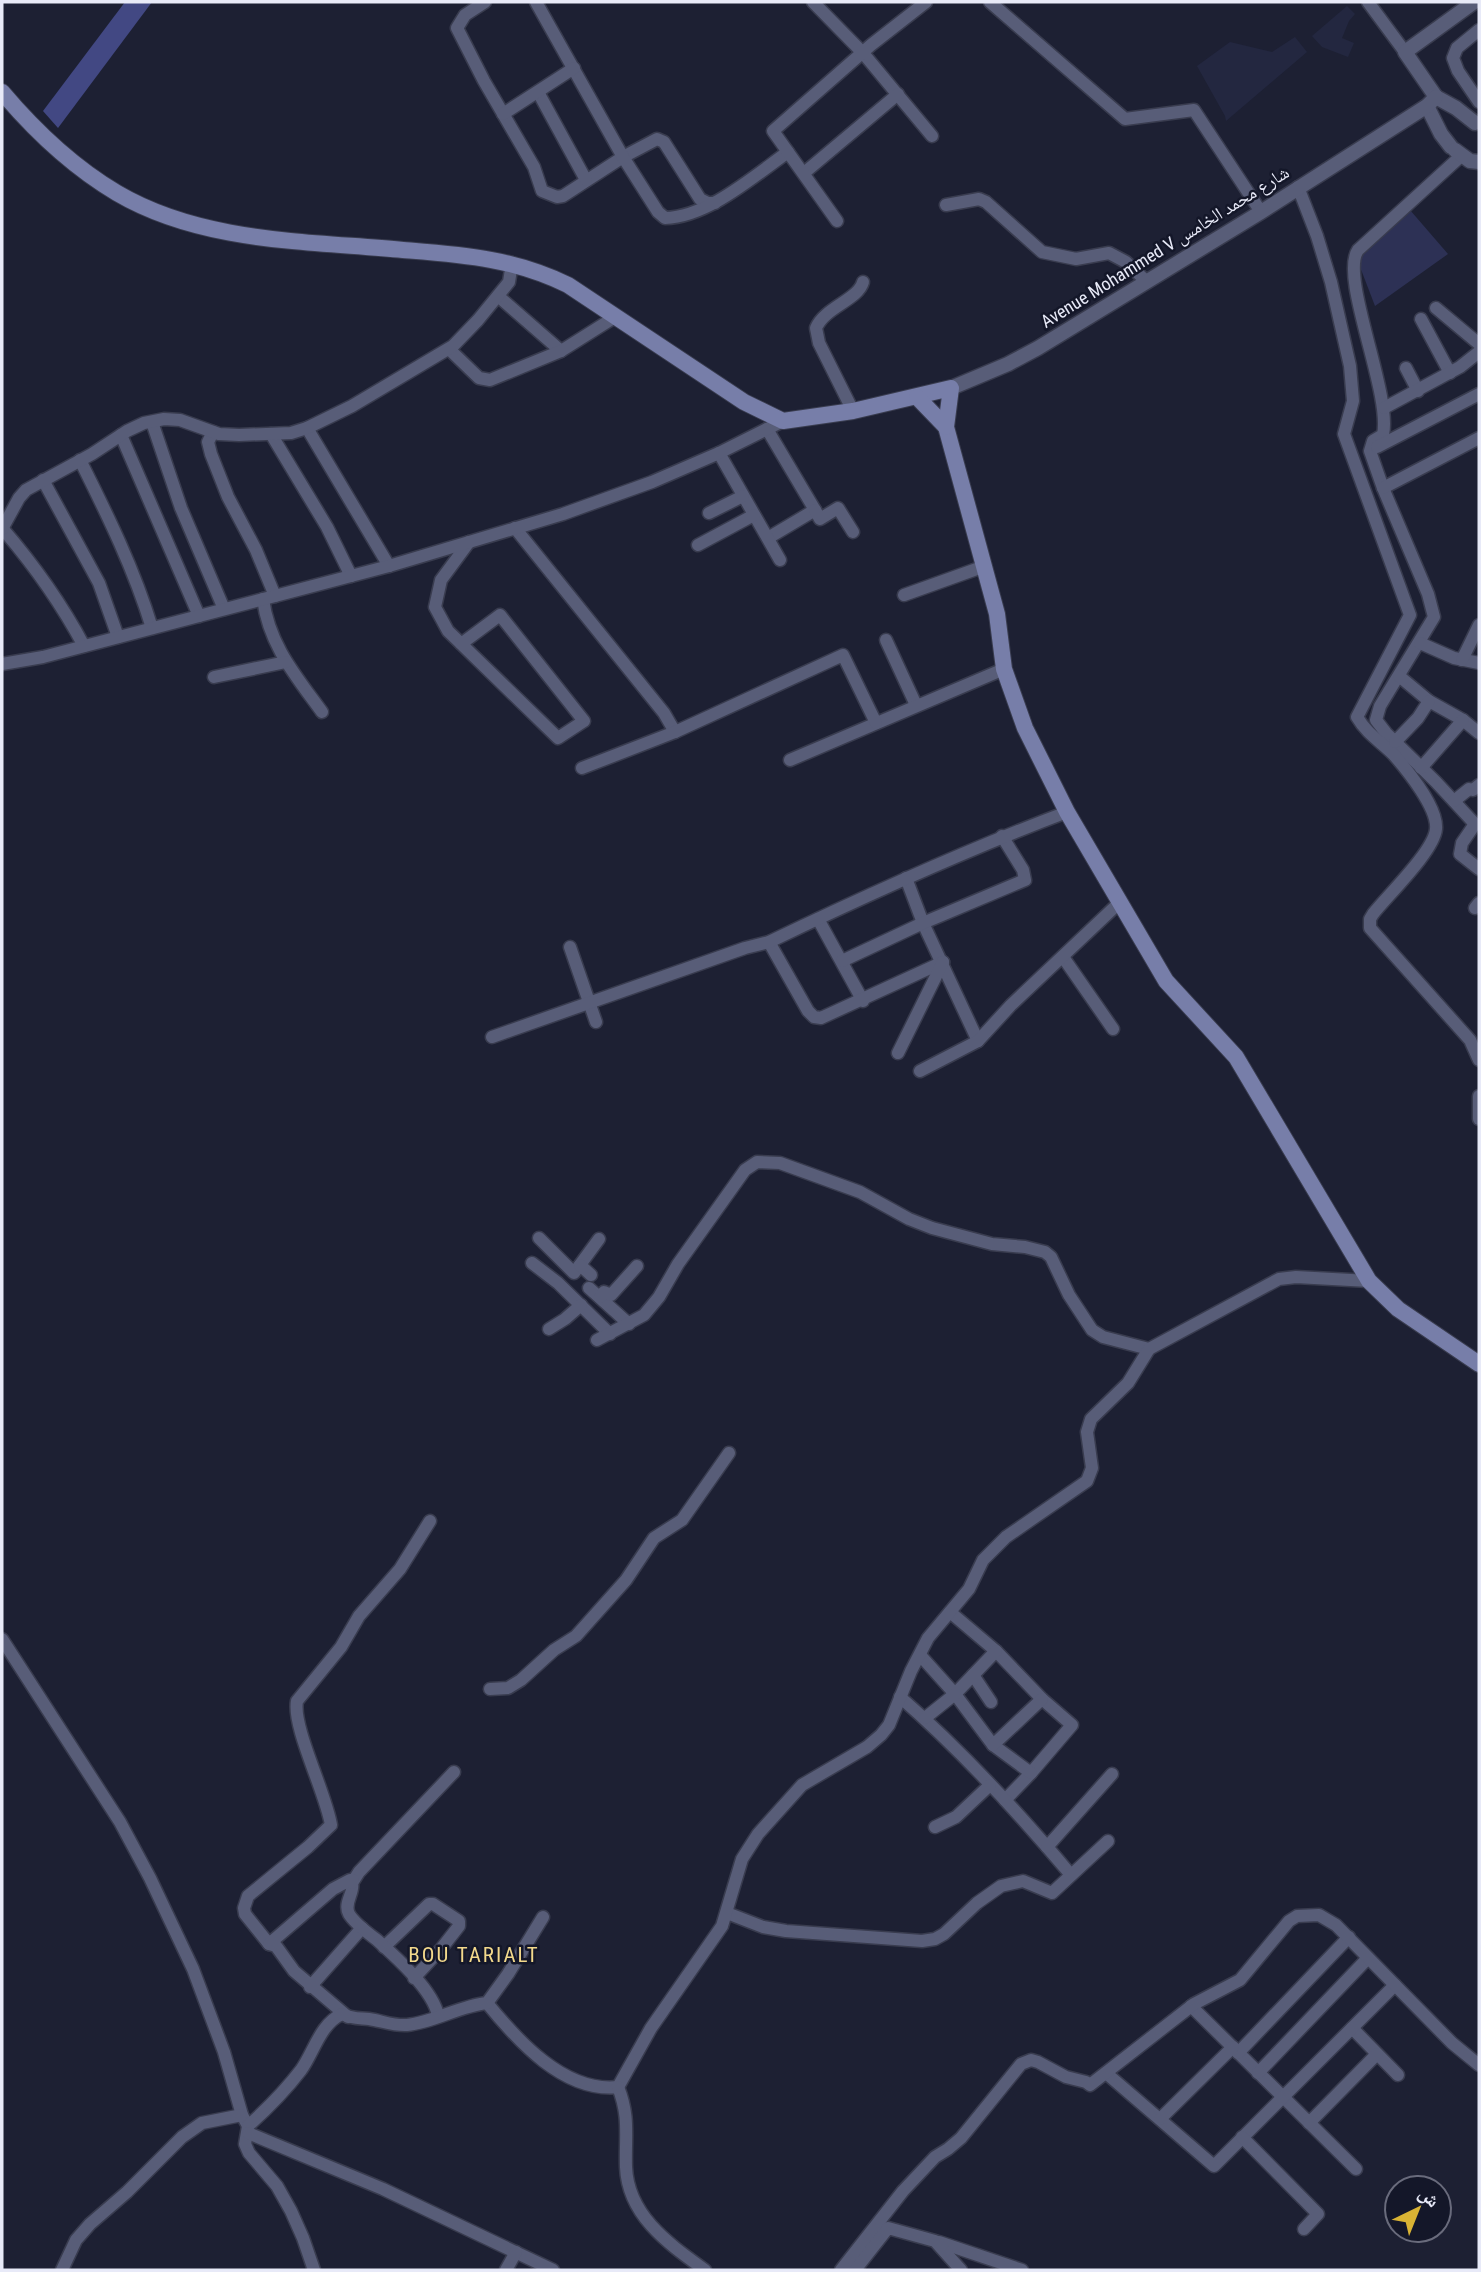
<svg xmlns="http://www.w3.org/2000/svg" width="1481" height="2272" viewBox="0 0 1481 2272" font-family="'Roboto Condensed','Noto Naskh Arabic',sans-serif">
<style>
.built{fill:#232740}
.green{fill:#2d3155}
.forest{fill:#424883}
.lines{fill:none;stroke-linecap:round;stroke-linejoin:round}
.minor-casing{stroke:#393c4f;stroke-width:15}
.tertiary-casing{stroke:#393c4f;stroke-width:17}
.secondary-casing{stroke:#393c4f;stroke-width:18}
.minor{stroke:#585d78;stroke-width:12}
.tertiary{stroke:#585d78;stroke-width:14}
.secondary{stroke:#777ea9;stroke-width:16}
.labels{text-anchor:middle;stroke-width:5;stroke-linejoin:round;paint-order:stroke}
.street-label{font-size:18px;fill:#e8eaf8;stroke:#141729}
.quarter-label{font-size:21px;letter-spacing:2px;fill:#f3d98c;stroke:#141729}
</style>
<rect width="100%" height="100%" fill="#1d2033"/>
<g class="built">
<path d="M1347,6L1355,14L1349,21L1342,38L1354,43L1348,57L1322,47L1312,36Z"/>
<path d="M1295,37L1307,52L1226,121L1225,116L1197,66L1230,42L1272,52Z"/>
</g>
<path class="green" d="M1410,210L1448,254L1375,306L1357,259Z"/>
<path class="forest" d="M125,2H152L58,128L43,111Z"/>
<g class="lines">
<g class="minor-casing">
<g id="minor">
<path d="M485,2L465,15L457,28L484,81L534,167L542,191L557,197L563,196L623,157L657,139L664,142L700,199L708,203H715"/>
<path d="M536,2L623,157L658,212L665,218C708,217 754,176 788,152"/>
<path d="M813,2L863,53L932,136"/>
<path d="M990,2L1125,119L1194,110L1261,212"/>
<path d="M1368,2L1405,52"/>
<path d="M1479,30L1457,48L1453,58L1458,71L1479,102"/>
<path d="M538,92L586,180"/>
<path d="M503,114L574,68"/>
<path d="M1461,156L1358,250C1339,277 1392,393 1383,435L1373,441L1370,451L1383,488L1428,594L1434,617L1380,706L1376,720L1386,733L1436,782L1475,824L1462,843L1460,854L1479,869"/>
<path d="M804,173L898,94"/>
<path d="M1298,187L1317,236L1331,282L1350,366L1353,401L1344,434L1410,615L1357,717C1367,734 1380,741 1394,755C1407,770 1438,808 1436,829C1434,851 1388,895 1373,914L1370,919V928L1470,1040L1479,1060"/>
<path d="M946,205L979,199L986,202L1042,252L1076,259L1109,253L1126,262L1147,282"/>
<path d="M837,221L773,131L871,45L926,2"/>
<path d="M498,296L561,351"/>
<path d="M1436,308L1479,344"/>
<path d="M1421,319L1450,373"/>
<path d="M449,349L479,378L490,380L561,351L615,317"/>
<path d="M1406,368L1418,391"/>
<path d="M1384,408L1460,367L1479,352"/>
<path d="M853,411L819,343L816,328C825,307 858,300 863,282"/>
<path d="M152,422L181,508L224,609"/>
<path d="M307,428L389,566"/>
<path d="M767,429L815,510L768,538"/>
<path d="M213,432L208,442L211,454L228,497L256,550L275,596"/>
<path d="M271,434L327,527L351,576"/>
<path d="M121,435L199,616"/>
<path d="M1377,447L1479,394"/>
<path d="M719,453L780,560"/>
<path d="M80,460C108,516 134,569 152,628"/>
<path d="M43,480L99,583L118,637"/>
<path d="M1383,488L1479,438"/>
<path d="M815,510L820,519L838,508L853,532"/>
<path d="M709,513L743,496"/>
<path d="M2,528C34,565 61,603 84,646"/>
<path d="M515,528L664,713L675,732"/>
<path d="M2,529L19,498L26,490L92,454L127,431L144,423L164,419L180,420L219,434L239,435L291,433L307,428L352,406L453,346L478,320L509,282L512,263"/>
<path d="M698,545L754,515"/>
<path d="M904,595L985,566"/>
<path d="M263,599C269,645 296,676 322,712"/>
<path d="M886,640L916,705"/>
<path d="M1420,643L1454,658L1479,663"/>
<path d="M461,644L500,615L584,721L558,738L448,631L435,607L441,580L469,542"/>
<path d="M1462,660L1479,625"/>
<path d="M2,664L43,657L389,566L563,514L652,482L719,453L783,421"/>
<path d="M1399,676L1429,701L1463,720L1479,733"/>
<path d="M214,677L286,662"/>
<path d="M1395,742L1418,718L1429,701"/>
<path d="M790,760L1004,669"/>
<path d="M582,768L675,732L843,655L876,723"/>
<path d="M1421,768L1463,720"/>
<path d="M1454,801L1469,789L1473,790L1479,785"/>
<path d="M906,878L923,923L978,1041"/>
<path d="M1475,908L1479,903"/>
<path d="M818,919L863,1001"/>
<path d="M769,942L808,1011L814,1017L821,1018L943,962"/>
<path d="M570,947L596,1022"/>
<path d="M1063,957L1113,1029"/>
<path d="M842,961L923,923L1025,880L1023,870L1002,836"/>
<path d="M492,1037L745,948L769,942C867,895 966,850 1067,812"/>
<path d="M898,1053L943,962"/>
<path d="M920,1071L978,1041L1011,1005L1120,902"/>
<path d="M1479,1096V1119"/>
<path d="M539,1238L574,1273L599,1239"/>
<path d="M532,1263L558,1283L610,1334"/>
<path d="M580,1265L591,1275"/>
<path d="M589,1288L629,1324"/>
<path d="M600,1297L604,1292L611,1295L637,1266"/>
<path d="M549,1329L565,1319L581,1305"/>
<path d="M597,1340L644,1315L659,1297L678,1264L745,1170L757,1162L780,1163L860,1192L909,1219L932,1228L992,1244L1025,1247L1045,1252L1051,1257L1069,1295L1092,1330L1103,1337L1149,1349"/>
<path d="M950,1612L996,1651L1042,1699L1072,1725L1031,1773L1005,1800"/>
<path d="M2,1639L120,1822L150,1878L193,1969L224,2052L242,2115L248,2126L245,2144L249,2153L277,2186L291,2211L303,2238L314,2270"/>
<path d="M920,1655L955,1694L993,1745L1031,1773"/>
<path d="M973,1675L991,1702"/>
<path d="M490,1689L508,1688L521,1680L554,1650L576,1636L626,1580L654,1538L682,1520L729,1453"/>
<path d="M900,1697C962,1751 1018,1812 1071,1875"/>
<path d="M925,1718L955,1694L996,1651"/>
<path d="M993,1745L1042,1699"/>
<path d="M935,1827L956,1817L990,1785"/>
<path d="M1047,1847L1112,1774"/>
<path d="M727,1913L763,1927L786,1931L922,1941L935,1939L944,1934L977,1903L1001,1886L1023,1881L1052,1893L1108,1841"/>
<path d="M269,1944L245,1914L244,1908L248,1896L308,1847L331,1825C326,1793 292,1727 297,1701L341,1647L359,1616L400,1569L430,1521"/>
<path d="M384,1947L429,1904H433L459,1921V1926L441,1949L414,1978"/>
<path d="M310,1987L362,1928"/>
<path d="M487,2003C517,2040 564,2093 618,2087L651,2028L722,1926L742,1859L758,1834L802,1785L867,1747L881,1735L889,1725L911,1671L928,1638L969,1589L983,1560L1006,1537L1087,1481L1092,1468L1087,1432L1091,1419L1128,1383L1149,1349L1279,1279L1296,1277L1369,1281"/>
<path d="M1191,2006L1356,2169"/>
<path d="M438,2016C434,1991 396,1957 377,1940C368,1933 355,1924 349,1914C343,1903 355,1892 352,1883L359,1872L454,1772"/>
<path d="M348,2017L294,1971L276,1946L269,1944L333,1889L350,1880H353L352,1883"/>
<path d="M1352,2028L1398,2075"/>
<path d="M1238,2053L1349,1937"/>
<path d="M1106,2073L1214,2166L1395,1985"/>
<path d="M1258,2073L1368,1958"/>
<path d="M618,2087C630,2117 625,2136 626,2167C628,2216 669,2244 705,2270"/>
<path d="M1160,2119L1233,2047"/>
<path d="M1309,2123L1377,2054"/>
<path d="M248,2126C267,2109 285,2091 301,2070C314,2052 320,2024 342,2014C352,2019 359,2018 369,2019C382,2021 394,2026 407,2025C435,2022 459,2006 487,2003L508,1974L543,1917"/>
<path d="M248,2133L383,2189L553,2270"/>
<path d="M1242,2137L1318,2214L1304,2229"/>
<path d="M939,2242L1022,2270"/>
<path d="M62,2270L76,2240L90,2224L127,2192L182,2137L202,2123L242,2115"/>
<path d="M506,2270L516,2252"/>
<path d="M841,2270L903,2191L935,2157L948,2149L961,2138L1021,2064L1031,2060L1038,2062L1066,2077L1086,2082L1090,2085L1194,2004L1240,1980L1289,1921L1297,1916L1319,1915L1336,1925L1452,2043L1479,2065"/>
<path d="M855,2270L888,2228L935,2241L961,2270"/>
</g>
</g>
<g class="tertiary-casing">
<g id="tertiary">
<path d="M1436,97L1405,52L1474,2"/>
<path d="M1436,97L1456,108L1475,123"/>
<path d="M1427,106L1441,134L1451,147"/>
<path d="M1455,150L1470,161L1479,162"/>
<path d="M951,388L1008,364L1038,348L1261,212L1427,106L1436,97"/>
</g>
</g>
<g class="secondary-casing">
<g id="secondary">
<path d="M2,92C35,131 73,167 117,193C202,243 308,241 403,250C464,255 512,258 568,285L744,402L783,421L853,411L951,388L946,427L997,614L1004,669L1025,728L1067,812L1166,981L1236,1057L1369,1281L1398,1309L1479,1364"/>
<path d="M917,397L946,427"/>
</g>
</g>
<use href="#minor" class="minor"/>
<use href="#tertiary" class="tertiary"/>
<use href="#secondary" class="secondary"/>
</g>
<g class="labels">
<g class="street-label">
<text transform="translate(1165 247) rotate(-32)" y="6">Avenue Mohammed V شارع محمد الخامس</text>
</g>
<g class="quarter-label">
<text x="474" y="1962">BOU TARIALT</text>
</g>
</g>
<rect width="1481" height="2272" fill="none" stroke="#e8eaf8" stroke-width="7"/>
<g transform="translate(1418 2209) rotate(43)"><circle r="33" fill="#141729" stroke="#696b7c" stroke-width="2"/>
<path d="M0-5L12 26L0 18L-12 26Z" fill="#d9b334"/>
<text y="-10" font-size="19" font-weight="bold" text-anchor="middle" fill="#e8eaf8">ش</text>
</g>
</svg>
